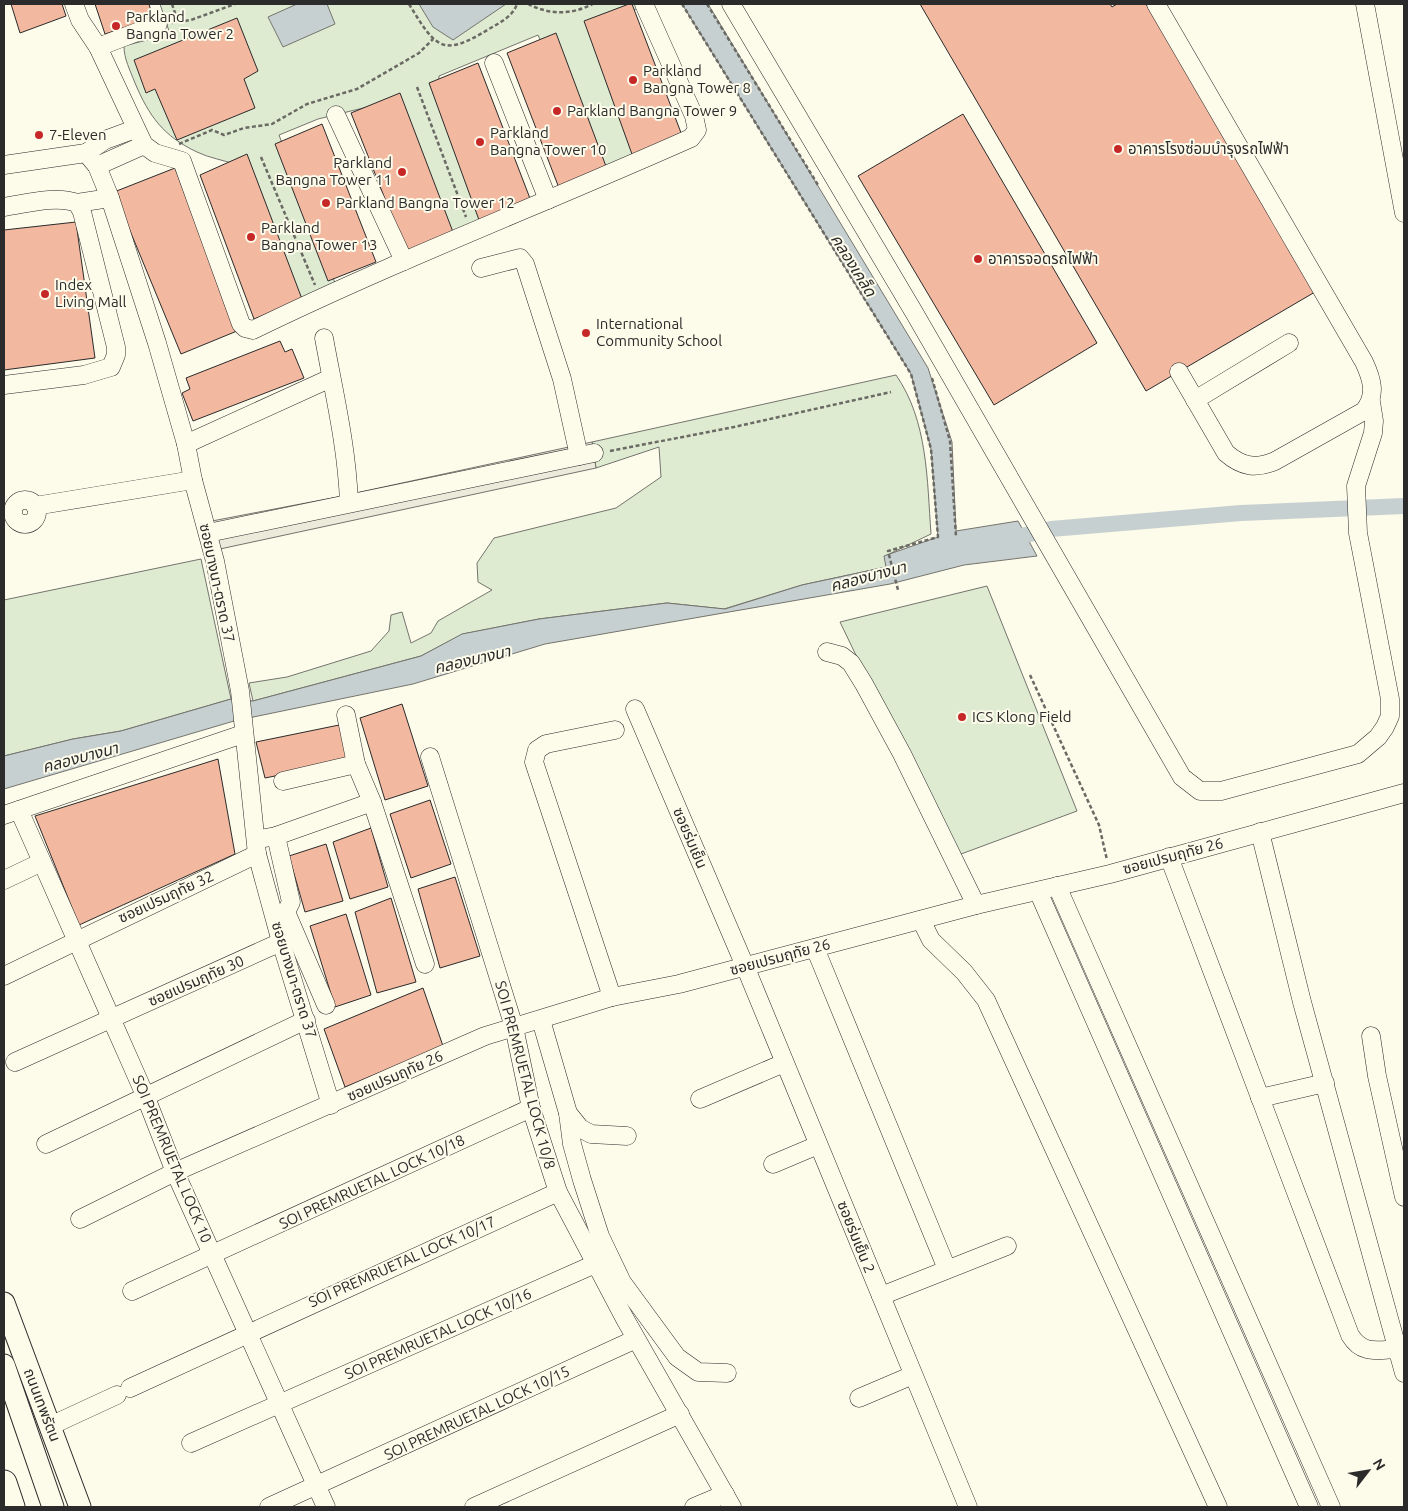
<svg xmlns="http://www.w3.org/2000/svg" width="1408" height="1511" viewBox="0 0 1408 1511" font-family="Ubuntu,'Noto Sans Thai',sans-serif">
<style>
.green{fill:#deebd1;stroke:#74746e}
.parking{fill:#eceadb;stroke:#74746e}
.water{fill:#c7d0d0;stroke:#74746e}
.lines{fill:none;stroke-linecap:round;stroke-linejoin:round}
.canal{stroke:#c7d0d0;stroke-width:16}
.building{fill:#f2b8a0;stroke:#2b2b2b}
.minor-casing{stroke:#2b2b2b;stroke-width:19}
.major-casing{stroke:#2b2b2b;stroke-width:23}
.highway-casing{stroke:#2b2b2b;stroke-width:27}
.path{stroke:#6a6964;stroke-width:2.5;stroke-dasharray:4 2.5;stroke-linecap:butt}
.minor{stroke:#fdfbea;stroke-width:18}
.major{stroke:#fdfbea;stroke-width:21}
.highway{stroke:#fdfbea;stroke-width:25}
.poi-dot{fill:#c62828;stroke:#fdfbea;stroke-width:2}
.labels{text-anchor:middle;stroke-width:4;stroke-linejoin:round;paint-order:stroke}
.poi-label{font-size:15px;fill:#2b2b2b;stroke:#fdfbea;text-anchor:start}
.street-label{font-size:15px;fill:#2b2b2b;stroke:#fdfbea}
.water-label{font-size:16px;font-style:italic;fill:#2b2b2b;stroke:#fdfbea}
</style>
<rect width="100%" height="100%" fill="#fdfbea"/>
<g class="green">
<path d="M160,4H638L640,7L594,30L645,156L602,175L538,35L439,76L438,91L491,219L447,238L392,101L318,119L279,135L335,283L300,303L237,165C224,160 209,158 197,152C163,136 149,116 135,83C130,70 124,59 124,46L170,34Z"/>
<path d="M896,375C928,421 927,480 931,534L885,556L886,567L802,585L724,609L667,603L539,619L463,634L421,656L253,701L249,683L287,677L371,651L389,631L391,615L402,612L411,643L431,633L438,621L492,590L478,582L477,563L494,538L616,508L661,477L659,447L596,468L592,442Z"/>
<path d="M201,559L231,699L121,731L73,739L4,756V600Z"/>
<path d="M987,586L1077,811L953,857L840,622Z"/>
</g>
<path class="parking" d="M592,442L596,468L220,549L212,521L337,497Z"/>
<g class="water">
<path d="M297,4H327L335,24L283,47L268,17Z"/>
<path d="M419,4H506L453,40L433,27Z"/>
<path d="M682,4H708L928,368L952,442L956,531L1018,521L1037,556L964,565L890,584L545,644L413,684L234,721L4,789V756L73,739L121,731L231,699L253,701L421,656L462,634L539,619L667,603L725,609L802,585L886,567L884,556L938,537L931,449L911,374Z"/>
</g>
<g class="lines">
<path class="canal" d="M1004,540L1051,529L1241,513L1404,506"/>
</g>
<g class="building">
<path d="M11,4H62L66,16L20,33Z"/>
<path d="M95,4H149L153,18L105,34Z"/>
<path d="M629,4H632L683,138L633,157L584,21Z"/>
<path d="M920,4H1110L1112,7L1117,4H1146L1315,292L1146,391Z"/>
<path d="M237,18L258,71L244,79L255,108L177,140L155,89L146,93L134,60Z"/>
<path d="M556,33L607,169L559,188L507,53Z"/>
<path d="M478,63L531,201L479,220L429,83Z"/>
<path d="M400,93L453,232L406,252L351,113Z"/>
<path d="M963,114L1097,343L994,405L858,176Z"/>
<path d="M322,124L376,262L328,281L275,144Z"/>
<path d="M247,154L302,299L254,319L200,175Z"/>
<path d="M175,168L237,331L181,354L114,192Z"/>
<path d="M76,222L95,358L4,370V230Z"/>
<path d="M280,341L285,352L292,349L304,378L193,421L182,393L190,389L186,378Z"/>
<path d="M402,704L428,786L385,800L360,718Z"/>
<path d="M344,724L349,761L265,778L256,742Z"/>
<path d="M218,759L235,854L79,925L35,816Z"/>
<path d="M430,800L451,864L411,878L390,814Z"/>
<path d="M371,828L388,887L350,899L333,842Z"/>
<path d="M326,844L343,901L305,912L289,856Z"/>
<path d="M455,877L480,956L440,968L418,889Z"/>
<path d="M391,898L416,982L377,993L355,912Z"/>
<path d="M346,914L371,995L335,1007L310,926Z"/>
<path d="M423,988L443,1046L345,1087L324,1029Z"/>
</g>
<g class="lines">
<g class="minor-casing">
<g id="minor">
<path d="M74,4L80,20L98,47L144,145L155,153L182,161L241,324L245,328L253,330C397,260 545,203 691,138L697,130L694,116L644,4"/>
<path d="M731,4L915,314L1182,777L1200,791H1221L1358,754L1378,737L1385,727L1390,716V699L1358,533L1356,486L1373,433L1374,421L1371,402"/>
<path d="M1156,4L1364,362C1372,379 1377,395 1364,411L1275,461C1256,469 1242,467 1226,453L1179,372"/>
<path d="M1365,4L1404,213"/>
<path d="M98,47L158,24"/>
<path d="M494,63L548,200"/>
<path d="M336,115L404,261"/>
<path d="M86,153L105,140L135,129"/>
<path d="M4,165L86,153L97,166L110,198L157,343L186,444L193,480L215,561L240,691L257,854L281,942L331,1105"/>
<path d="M97,166L144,145"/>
<path d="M77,203L110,198"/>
<path d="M4,207C25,204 56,195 77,203L82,212L116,347V355L111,367L84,375L4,385"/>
<path d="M481,268L520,258L525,264L562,379L579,456"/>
<path d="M324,338C334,393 347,447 349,503"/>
<path d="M1195,400L1289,343"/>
<path d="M186,444L331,378"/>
<circle cx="25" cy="512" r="12"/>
<path d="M35,506L193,480"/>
<path d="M208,533L594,453"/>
<path d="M827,652L842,656L851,663L864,684L902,754L976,905"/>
<path d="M635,709L745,966L968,1507"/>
<path d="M346,715L356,764L372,802L425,964"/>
<path d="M430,757L514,1027L531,1108L558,1192L625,1319L732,1507"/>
<path d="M283,781L356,764"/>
<path d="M19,810L145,1095L175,1172L326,1507"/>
<path d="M4,815L243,734"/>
<path d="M1260,832L1302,1002L1404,1373"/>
<path d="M276,836L291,902L286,912L326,1005"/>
<path d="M265,838L276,836L372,802"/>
<path d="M1169,857L1350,1335C1362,1355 1377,1350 1398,1349"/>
<path d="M4,880L42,862"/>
<path d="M1057,886L1331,1507"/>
<path d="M1038,891L1309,1507"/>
<path d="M921,920L931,940L964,972L986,1000L1218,1507"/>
<path d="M815,948L947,1269"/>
<path d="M4,976L257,854"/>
<path d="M612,997L534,762L537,750L546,744L615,730"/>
<path d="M541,1020L568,1113L580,1128L591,1134L627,1136"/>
<path d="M1371,1036L1377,1076L1404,1197"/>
<path d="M15,1062L281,942"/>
<path d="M1260,1098L1325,1083"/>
<path d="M700,1099L784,1063"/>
<path d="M568,1113L572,1144L582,1180L600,1236L622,1282L677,1357L698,1372L727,1373"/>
<path d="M46,1144L306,1020"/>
<path d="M773,1164L818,1145"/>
<path d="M80,1219L175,1172L485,1036L612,997L679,984L976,905L1110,874L1404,793"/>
<path d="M132,1291L531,1108"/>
<path d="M881,1296L1007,1246"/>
<path d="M130,1388L558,1192"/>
<path d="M859,1398L913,1375"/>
<path d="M50,1426L117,1395"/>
<path d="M191,1443L595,1264"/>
<path d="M269,1507L636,1339"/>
<path d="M474,1507L680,1414"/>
<path d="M694,1507L725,1494"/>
</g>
</g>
<g class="major-casing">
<g id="major">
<path d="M4,1303L80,1507"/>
<path d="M4,1365L53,1507"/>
</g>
</g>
<g class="highway-casing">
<path id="highway" d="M4,1483L12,1507"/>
</g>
<g class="path">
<path d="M172,4L178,22"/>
<path d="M409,4C436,48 442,58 489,29C501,22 513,16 517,4"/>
<path d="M528,4C550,15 571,15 593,4"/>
<path d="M682,4L911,374L931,449L938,537L888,551L898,590"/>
<path d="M707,4L818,185"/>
<path d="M172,23L191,20L235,4"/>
<path d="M417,87L466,217"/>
<path d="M179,144L212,130L224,135L244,128L272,124L307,104L357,89L419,53L433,39"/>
<path d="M261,157L315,285"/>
<path d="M932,378L950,441L956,537"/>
<path d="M610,451L734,427L891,392"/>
<path d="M1030,675L1099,825L1107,860"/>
</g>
<use href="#minor" class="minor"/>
<use href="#major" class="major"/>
<use href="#highway" class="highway"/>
</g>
<g class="poi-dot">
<circle cx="116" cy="26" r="5"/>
<circle cx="633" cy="80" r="5"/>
<circle cx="557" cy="111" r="5"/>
<circle cx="39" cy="135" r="5"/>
<circle cx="480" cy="142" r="5"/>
<circle cx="1118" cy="149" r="5"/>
<circle cx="402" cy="172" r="5"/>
<circle cx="326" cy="203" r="5"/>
<circle cx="251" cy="237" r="5"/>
<circle cx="978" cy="259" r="5"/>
<circle cx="45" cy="294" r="5"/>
<circle cx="586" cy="333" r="5"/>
<circle cx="962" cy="717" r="5"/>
</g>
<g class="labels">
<g class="poi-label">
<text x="126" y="22">Parkland<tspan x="126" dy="17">Bangna Tower 2</tspan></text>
<text x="643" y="76">Parkland<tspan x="643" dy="17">Bangna Tower 8</tspan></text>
<text x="567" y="116">Parkland Bangna Tower 9</text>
<text x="490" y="138">Parkland<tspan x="490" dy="17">Bangna Tower 10</tspan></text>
<text x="49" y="140">7-Eleven</text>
<text x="1128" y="154">อาคารโรงซ่อมบำรุงรถไฟฟ้า</text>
<text x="392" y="168" text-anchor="end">Parkland<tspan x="392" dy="17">Bangna Tower 11</tspan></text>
<text x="336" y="208">Parkland Bangna Tower 12</text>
<text x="261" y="233">Parkland<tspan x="261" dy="17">Bangna Tower 13</tspan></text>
<text x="988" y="264">อาคารจอดรถไฟฟ้า</text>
<text x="55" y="290">Index<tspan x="55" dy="17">Living Mall</tspan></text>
<text x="596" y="329">International<tspan x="596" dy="17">Community School</tspan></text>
<text x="972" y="722">ICS Klong Field</text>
</g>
<g class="street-label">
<text transform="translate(217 583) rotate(78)" y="5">ซอยบางนา-ตราด 37</text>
<text transform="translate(690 838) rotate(67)" y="5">ซอยร่มเย็น</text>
<text transform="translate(1173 856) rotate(-15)" y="5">ซอยเปรมฤทัย 26</text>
<text transform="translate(166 897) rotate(-25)" y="5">ซอยเปรมฤทัย 32</text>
<text transform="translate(780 957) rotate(-15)" y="5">ซอยเปรมฤทัย 26</text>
<text transform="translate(294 980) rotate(73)" y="5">ซอยบางนา-ตราด 37</text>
<text transform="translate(196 981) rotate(-24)" y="5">ซอยเปรมฤทัย 30</text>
<text transform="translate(525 1075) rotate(75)" y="5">SOI PREMRUETAL LOCK 10/8</text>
<text transform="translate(395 1076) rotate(-24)" y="5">ซอยเปรมฤทัย 26</text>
<text transform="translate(172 1159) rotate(67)" y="5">SOI PREMRUETAL LOCK 10</text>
<text transform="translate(372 1182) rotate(-25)" y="5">SOI PREMRUETAL LOCK 10/18</text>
<text transform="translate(856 1237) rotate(68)" y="5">ซอยร่มเย็น 2</text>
<text transform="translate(402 1262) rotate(-24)" y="5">SOI PREMRUETAL LOCK 10/17</text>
<text transform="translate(438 1334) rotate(-24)" y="5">SOI PREMRUETAL LOCK 10/16</text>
<text transform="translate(42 1405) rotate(69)" y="5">ถนนเทพรัตน</text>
<text transform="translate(477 1413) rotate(-25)" y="5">SOI PREMRUETAL LOCK 10/15</text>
</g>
<g class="water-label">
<text transform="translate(854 265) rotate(58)" y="6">คลองเคล็ด</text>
<text transform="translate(868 576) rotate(-15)" y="6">คลองบางนา</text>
<text transform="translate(472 659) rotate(-13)" y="6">คลองบางนา</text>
<text transform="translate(80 757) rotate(-15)" y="6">คลองบางนา</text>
</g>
</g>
<rect width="1408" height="1511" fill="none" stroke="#2b2b2b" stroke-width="10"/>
<g transform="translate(1368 1471) rotate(59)" stroke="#fdfbea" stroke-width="4" paint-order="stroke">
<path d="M0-4L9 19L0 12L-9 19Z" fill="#2b2b2b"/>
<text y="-8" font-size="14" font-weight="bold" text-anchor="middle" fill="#2b2b2b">N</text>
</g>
</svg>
